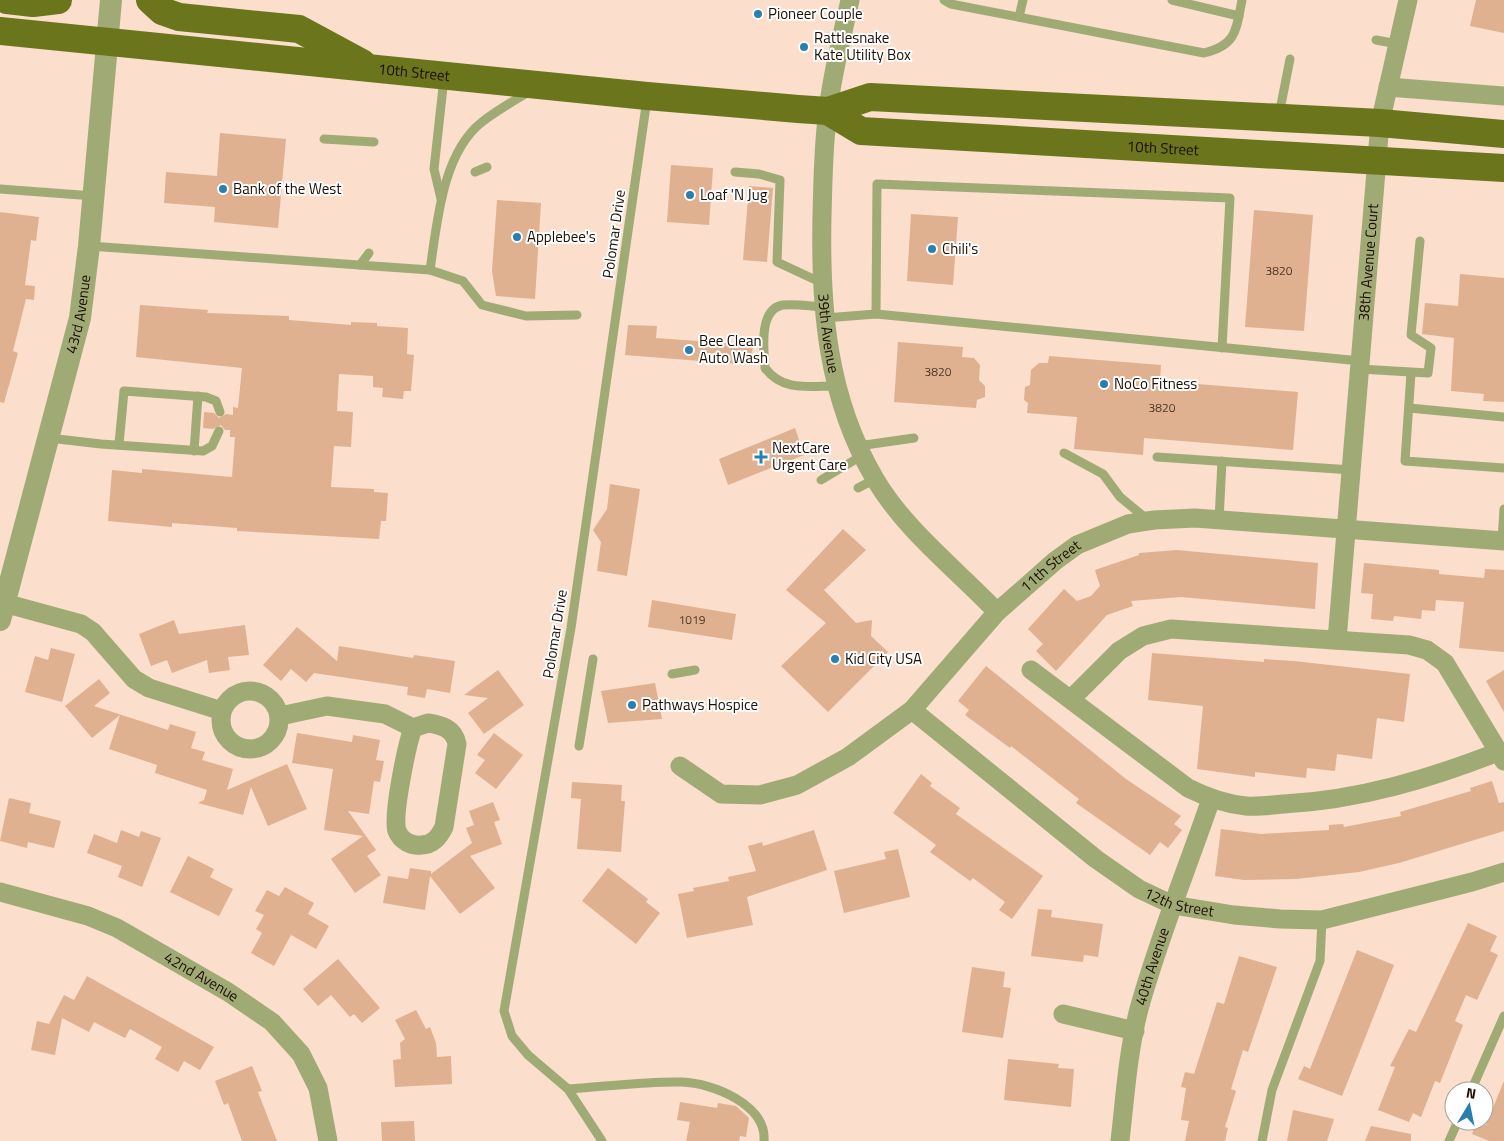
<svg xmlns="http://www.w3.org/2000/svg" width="1504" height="1141" viewBox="0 0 1504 1141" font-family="'Titillium Web',sans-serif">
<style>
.building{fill:#dfb191}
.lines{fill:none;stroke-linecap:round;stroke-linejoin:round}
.service{stroke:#a0aa75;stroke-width:9}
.minor{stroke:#a0aa75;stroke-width:19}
.tertiary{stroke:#a0aa75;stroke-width:22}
.primary{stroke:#6a751c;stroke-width:28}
.poi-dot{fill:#2880af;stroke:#fff;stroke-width:2}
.labels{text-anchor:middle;stroke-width:4;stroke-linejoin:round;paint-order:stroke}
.number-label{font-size:12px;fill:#4e3726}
.poi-label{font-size:15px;fill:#1d0e03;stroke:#fff;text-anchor:start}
.street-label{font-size:15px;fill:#1d0e03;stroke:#fff}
</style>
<rect width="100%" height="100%" fill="#fbdecb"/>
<g class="building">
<path d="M1476,0H1504V33L1470,26Z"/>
<path d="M220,133L286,139L278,228L214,222L215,207L164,203L166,172L217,176Z"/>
<path d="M671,165L713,168L709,225L667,222Z"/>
<path d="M749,186L773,188L767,262L743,260Z"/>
<path d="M497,200L541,203L535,299L496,296L492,271Z"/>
<path d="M1254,210L1313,215L1304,331L1245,327Z"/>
<path d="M0,212L39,217L36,241L31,240L25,285L35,286L34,300L26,299L13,351L18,353L4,403L0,402Z"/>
<path d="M911,214L958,217L953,285L907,281Z"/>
<path d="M1460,274L1504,278V402L1483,401L1484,394L1451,391L1454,338L1422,334L1425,303L1458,306Z"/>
<path d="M140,305L208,310L207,313L289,316V320L351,325V322L377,323V326L408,328L407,354L414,355L411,391H404L403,399L382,397L383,388L373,387V376L339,374L337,411L353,412L351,447L334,446L331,487L374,489V492L388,493L386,521H381L379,539L237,531V528L172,523V527L108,521L112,470L142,473V469L232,477L235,437H230V430H225L221,425L213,429L203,428L204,412L214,413L219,418L226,414L233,415V407L238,408L242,368L136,357Z"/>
<path d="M628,325L657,326L656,338L753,345L751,365L625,355Z"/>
<path d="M898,342L963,347L962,357L974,358L980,365L979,380L985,386V397L977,400L976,408L894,402Z"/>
<path d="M1049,356L1161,365L1160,381L1298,392L1293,450L1144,438L1143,455L1074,449L1077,417L1027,413L1028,403L1024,400L1025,387L1030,385L1031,370L1039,363H1048Z"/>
<path d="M795,428L804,455L728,485L719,459Z"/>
<path d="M610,484L640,489L627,576L597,571L601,542L593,530L607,509Z"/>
<path d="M843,529L866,550L824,590L856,623L872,620L871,636L888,652L828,712L781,666L826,623L786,590Z"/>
<path d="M1177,550L1318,563L1315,609L1181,597L1131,601L1133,606L1107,615L1056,671L1036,651L1043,644L1028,629L1064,589L1077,601L1091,596L1100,586L1095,570L1139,555V553Z"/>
<path d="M1364,563L1439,570V574L1484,578L1485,569L1504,570V652L1459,648L1464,602L1436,600L1435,611L1422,610L1421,619L1394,616L1393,621L1371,619L1373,594L1361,593Z"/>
<path d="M652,600L736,614L732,640L648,627Z"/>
<path d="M174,620L179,634L245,625L249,655L228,657L230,670L209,673L207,660L172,673L167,660L151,666L139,634Z"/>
<path d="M297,627L337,661L339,646L413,658L414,655L455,661L450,693L427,689L425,698L407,695L408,687L314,673L306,682L291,669L281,681L263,665Z"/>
<path d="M51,648L75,654L62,702L25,692L35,656L48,660Z"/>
<path d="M1152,653L1264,662V659L1294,661L1410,674L1404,722L1377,718L1372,759L1337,754L1335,771L1307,768L1306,778L1255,772V777L1197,769L1203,706L1148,700Z"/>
<path d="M986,666L1126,779L1181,816L1174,824L1182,830L1168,848L1160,842L1150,855L1076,803L1079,799L1011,746L1010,748L965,715L969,710L958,701Z"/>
<path d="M498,670L524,705L484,734L468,713L488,698L464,695Z"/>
<path d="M1504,670V712L1486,681Z"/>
<path d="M99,679L110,693L94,706L168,730L170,724L196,732L191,748L205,752L202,760L233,769L227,790L287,764L307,809L268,826L251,787L243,815L198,803L204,800L207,790L155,773L157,765L109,749L120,715L92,738L65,706Z"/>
<path d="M655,683L662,719L608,723L601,691Z"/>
<path d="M297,733L352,742L353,735L380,740L376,760L384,761L380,782L374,781L369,814L348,811L376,850L367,856L381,875L355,893L331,859L363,836L324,830L333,769L292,763Z"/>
<path d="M494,733L523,755L496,789L475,773L485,760L477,755Z"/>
<path d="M921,774L932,783L930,786L960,808L956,814L1043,876L1012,919L999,910L1005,902L973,878L970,881L930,852L936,845L893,813Z"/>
<path d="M1492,781L1499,803L1504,802V831L1399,863L1359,872L1296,879L1244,880L1215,876L1221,829L1261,834L1329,830V825L1343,824L1344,827L1401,816L1400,812L1471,791L1470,788Z"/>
<path d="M572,782L622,785L621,801H625L621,852L577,849L581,799L571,798Z"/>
<path d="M9,798L31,803L29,813L61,821L54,848L28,842L27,848L0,841Z"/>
<path d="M493,802L500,820L494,822L502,844L470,856L495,888L460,914L430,876L425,910L383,903L388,876L408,879L410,868L431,871V874L472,843L466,828L474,825L469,811Z"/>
<path d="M121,830L139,837L141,831L161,838L142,887L118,877L122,866L87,853L94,834L117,843Z"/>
<path d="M814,830L827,870L747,897L753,925L687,938L678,894L694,891L693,888L729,881L728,877L756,871L748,846L762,842L763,846Z"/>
<path d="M898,849L910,897L844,913L834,871L886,859L884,852Z"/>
<path d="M188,856L214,869L210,877L233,889L219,916L170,892Z"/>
<path d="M608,868L648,899L646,902L660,913L636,944L582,901Z"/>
<path d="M285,887L314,903L308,914L329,926L316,949L291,935L274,966L251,953L262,933L256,929L264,915L255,911L267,890L279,896Z"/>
<path d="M1038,909L1052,910L1051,917L1103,924L1098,957L1084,955L1083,962L1031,956Z"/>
<path d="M1468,923L1497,936L1490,951L1498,955L1477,1000L1466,995L1455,1021L1463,1025L1440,1083L1435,1081L1421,1117L1413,1113L1409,1122L1378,1110L1395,1067L1390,1066L1409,1029L1416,1032Z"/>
<path d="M1357,950L1394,965L1342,1096L1298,1079L1304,1066L1310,1069Z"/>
<path d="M1239,956L1277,967L1248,1052L1243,1050L1231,1089L1236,1091L1225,1127L1228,1128L1225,1141H1185L1189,1121L1181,1120L1186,1088L1181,1087L1185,1072L1194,1074L1217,1002L1224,1004Z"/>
<path d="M338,959L380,1008L362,1023L354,1014L350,1017L331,995L318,1006L303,989Z"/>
<path d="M972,967L1005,972L1003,987L1011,988L1003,1038L962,1032Z"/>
<path d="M87,976L214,1047L200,1070L184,1061L178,1072L155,1059L162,1047L130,1029L125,1038L94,1022L89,1032L62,1018L55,1055L31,1050L37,1021L49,1024L64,995L74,1000Z"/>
<path d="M416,1010L426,1029L430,1027L436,1043L437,1057L451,1056L452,1084L395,1087L393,1060L401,1059L400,1043L405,1039L395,1020Z"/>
<path d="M1008,1059L1059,1064L1058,1068L1074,1069L1071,1107L1004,1100Z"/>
<path d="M252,1066L262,1091L258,1092L277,1141H242L228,1103L224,1105L215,1081Z"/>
<path d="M1504,1081V1141H1489L1472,1134L1477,1121L1486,1125Z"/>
<path d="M680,1102L717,1108L718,1103L736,1106L749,1118L746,1137L740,1136L739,1141H686L690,1122L677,1120Z"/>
<path d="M1293,1110L1334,1119L1327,1141H1287Z"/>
<path d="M414,1121L415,1141H382L381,1122Z"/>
<path d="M1371,1126L1411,1134V1141H1365Z"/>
</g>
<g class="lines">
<g class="service">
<path d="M944,0L951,4L1204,53C1237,45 1236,30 1242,0"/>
<path d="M1172,0L1239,16"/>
<path d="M1019,17L1023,0"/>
<path d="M1376,40L1398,44"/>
<path d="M1279,115L1290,59"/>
<path d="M324,139L374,142"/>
<path d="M475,172L487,167"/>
<path d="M735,172L759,174L780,180L777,262L820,282"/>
<path d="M0,189L94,196"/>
<path d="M441,199L434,169L444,78"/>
<path d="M89,246L430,270C437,224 442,153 482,122C497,110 514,101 530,91"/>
<path d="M360,265L369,253"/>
<path d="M430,270L463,281L482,305L526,316L577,315"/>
<path d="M823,307C810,306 795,304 783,305C758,309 764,351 765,368C783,392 809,386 836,386"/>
<path d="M876,314L877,184L1230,198L1222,348"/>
<path d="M825,318L876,314L1361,361"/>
<path d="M1360,369L1428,373L1431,348L1411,335L1420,241"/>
<path d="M1411,373L1405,461L1504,468"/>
<path d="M1409,408L1504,417"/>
<path d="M49,438L101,444L203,451L212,446L219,431"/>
<path d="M119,444L124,391L206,397L216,401L220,412"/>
<path d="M858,446L914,438"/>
<path d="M194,451L198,396"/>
<path d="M1064,453L1103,474L1120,497L1148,520"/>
<path d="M1157,457L1352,470"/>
<path d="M821,480L863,455"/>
<path d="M858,488L875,479"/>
<path d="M1219,520L1222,461"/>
<path d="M1502,541L1504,509"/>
<path d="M672,674L695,670"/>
<path d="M579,746L593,659"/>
<path d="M568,1089C605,1087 644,1081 682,1082C713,1083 767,1105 764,1141"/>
<path d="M1471,1091L1504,1016"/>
<path d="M602,1141L568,1089L528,1055L512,1036L504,1011L571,628L647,99"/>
<path d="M1262,1141L1272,1090L1320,961L1322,920"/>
<path d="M1449,1141L1458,1121"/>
</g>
<g class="minor">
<path id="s1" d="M850,0C842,37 832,74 828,111C823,146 823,181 822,216C820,308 827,398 875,479C905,530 956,569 997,612"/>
<path d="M1388,87L1504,96"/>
<path d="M4,603L81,624L93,632L134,679L149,688L222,711"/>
<path id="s2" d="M1337,640L1380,123L1408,0"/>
<path d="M1031,670L1188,788C1206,797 1225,804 1246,806C1258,807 1272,805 1284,804C1359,800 1429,779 1498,752"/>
<circle cx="250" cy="720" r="29"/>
<path d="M1071,699L1119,651L1143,636L1171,629L1409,645L1427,650L1445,663L1504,761"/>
<path id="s3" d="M912,710L1096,859L1139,889L1173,905L1234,915L1280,919L1322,920L1472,882L1504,872"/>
<path d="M280,716L327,706L385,714L413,728"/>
<path d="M428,723C441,725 454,728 457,744L444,827C439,837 433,845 421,845C411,846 401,841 397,831C392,816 407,744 413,728Z"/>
<path id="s4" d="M680,766L721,794L760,795L797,785L848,757L912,710L997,612L1055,561L1077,545L1128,524L1154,520L1195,518L1504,541"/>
<path id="s5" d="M0,892L88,916L117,928L228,992L272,1022L301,1054L318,1088L328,1141"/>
<path d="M1063,1014L1135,1031"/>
<path id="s6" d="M1120,1141C1125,1097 1128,1051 1139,1009C1159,937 1187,869 1211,799"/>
</g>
<path class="tertiary" id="s7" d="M0,620L80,318L89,246L111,0"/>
<g class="primary">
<path d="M7,0L33,3L58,0"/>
<path d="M150,0L162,11L179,17L299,29L362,63"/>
<path id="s8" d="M0,31L647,96L798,109L828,111L870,97L1380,123L1504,134"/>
<path id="s9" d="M828,111L861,131L1504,168"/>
</g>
</g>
<g class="poi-dot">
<circle cx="758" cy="14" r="5"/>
<circle cx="804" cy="47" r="5"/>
<circle cx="223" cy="189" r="5"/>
<circle cx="690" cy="195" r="5"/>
<circle cx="517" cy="237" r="5"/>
<circle cx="932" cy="249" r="5"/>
<circle cx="689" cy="350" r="5"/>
<circle cx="1104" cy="384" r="5"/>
<path d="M758.5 449.5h5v5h5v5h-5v5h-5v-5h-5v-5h5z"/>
<circle cx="835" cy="659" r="5"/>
<circle cx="632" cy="705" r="5"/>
</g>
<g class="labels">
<g class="number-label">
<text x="1279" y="275">3820</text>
<text x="938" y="376">3820</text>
<text x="1162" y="412">3820</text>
<text x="692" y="624">1019</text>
</g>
<g class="poi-label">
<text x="768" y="19">Pioneer Couple</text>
<text x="814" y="43">Rattlesnake<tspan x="814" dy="17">Kate Utility Box</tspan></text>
<text x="233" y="194">Bank of the West</text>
<text x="700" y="200">Loaf 'N Jug</text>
<text x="527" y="242">Applebee's</text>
<text x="942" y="254">Chili's</text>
<text x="699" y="346">Bee Clean<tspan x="699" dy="17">Auto Wash</tspan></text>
<text x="1114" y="389">NoCo Fitness</text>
<text x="772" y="453">NextCare<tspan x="772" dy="17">Urgent Care</tspan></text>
<text x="845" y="664">Kid City USA</text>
<text x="642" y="710">Pathways Hospice</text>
</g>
<g class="street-label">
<text dy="5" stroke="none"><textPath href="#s8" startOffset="416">10th Street</textPath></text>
<text dy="5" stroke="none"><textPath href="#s9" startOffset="341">10th Street</textPath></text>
<text transform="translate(614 234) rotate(-82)" y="5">Polomar Drive</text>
<text dy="5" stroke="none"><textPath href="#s2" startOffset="379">38th Avenue Court</textPath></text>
<text dy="5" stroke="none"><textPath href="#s7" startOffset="316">43rd Avenue</textPath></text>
<text dy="5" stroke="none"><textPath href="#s1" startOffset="336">39th Avenue</textPath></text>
<text dy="5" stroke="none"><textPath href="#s4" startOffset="465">11th Street</textPath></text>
<text transform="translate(555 634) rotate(-81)" y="5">Polomar Drive</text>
<text dy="5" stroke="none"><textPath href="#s3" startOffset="332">12th Street</textPath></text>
<text dy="5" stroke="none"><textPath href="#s6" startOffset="178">40th Avenue</textPath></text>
<text dy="5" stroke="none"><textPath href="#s5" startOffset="220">42nd Avenue</textPath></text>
</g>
</g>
<g transform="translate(1469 1106) rotate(10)"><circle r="24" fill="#ffffff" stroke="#a59f9a"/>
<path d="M0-4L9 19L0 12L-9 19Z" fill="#2880af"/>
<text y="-8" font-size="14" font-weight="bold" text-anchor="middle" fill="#1d0e03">N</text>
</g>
</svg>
